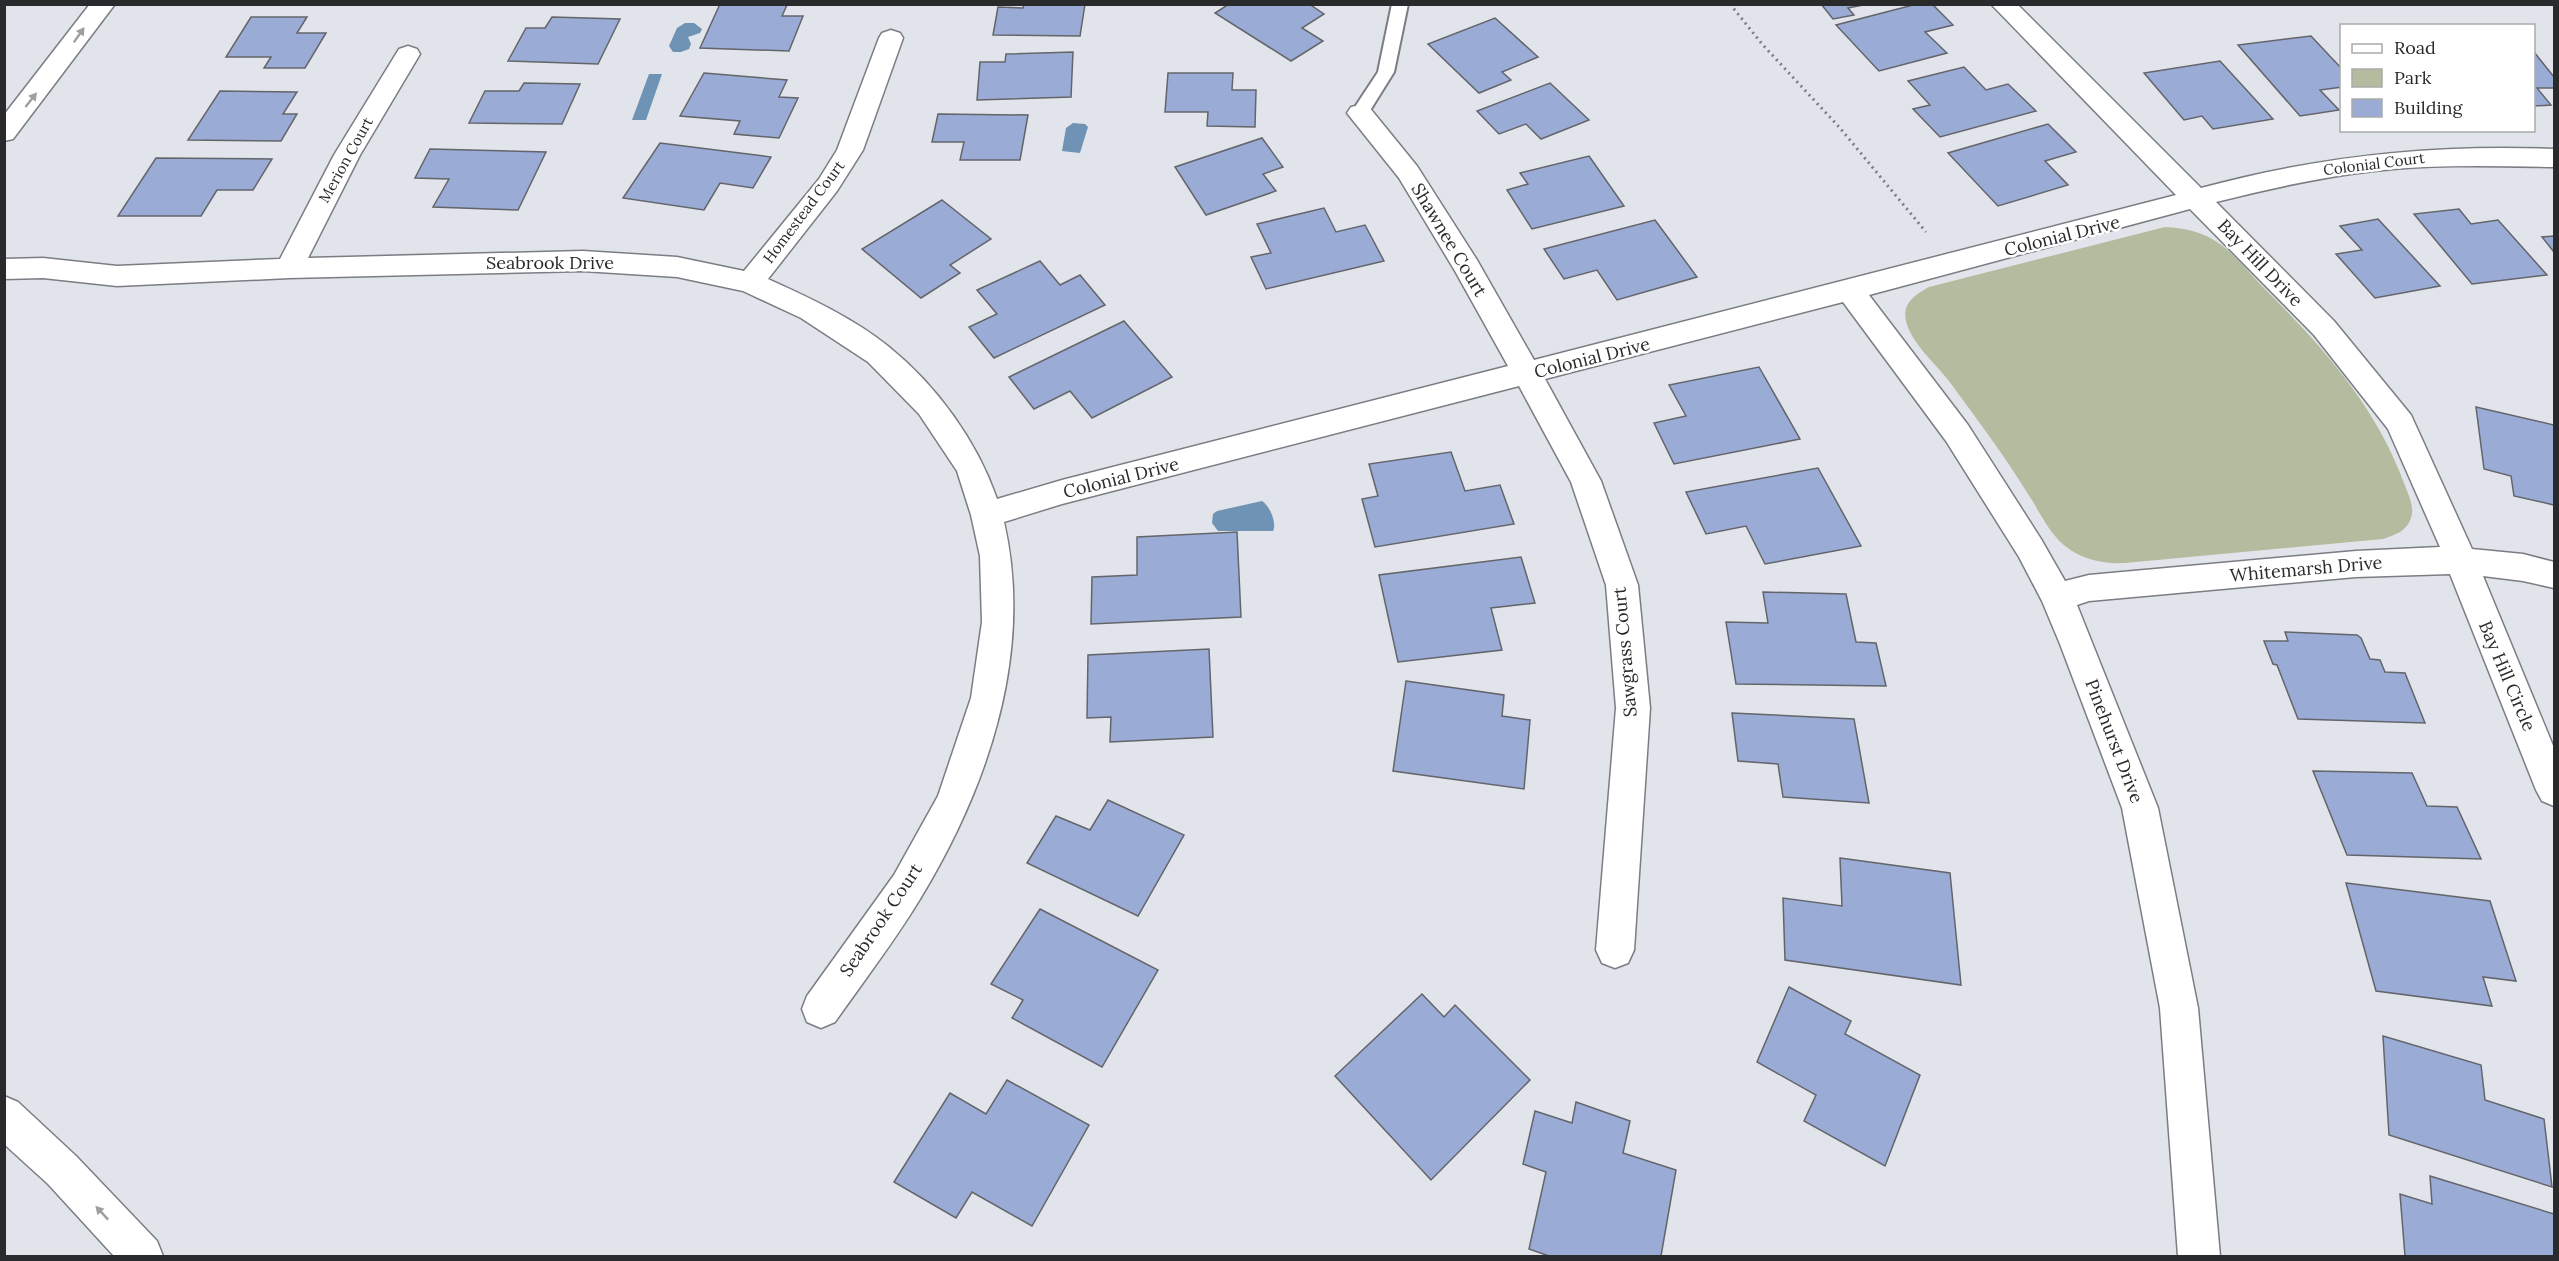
<svg xmlns="http://www.w3.org/2000/svg" width="2559" height="1261" viewBox="0 0 2559 1261" font-family="Lora,serif">
<style>
.green{fill:#b3bc9e}
.water{fill:#6e93b5}
.building{fill:#9aabd6;stroke:#63656a;stroke-width:1.5}
.lines{fill:none;stroke-linecap:round;stroke-linejoin:round}
.service-casing{stroke:#7b7d83;stroke-width:4}
.minor-casing{stroke:#7b7d83;stroke-width:3}
.tertiary-casing{stroke:#7b7d83;stroke-width:3}
.path{stroke:#7c7e82;stroke-width:3;stroke-dasharray:2 4;stroke-linecap:butt}
.service{fill:#fff;fill-rule:evenodd}
.minor{fill:#fff;fill-rule:evenodd}
.tertiary{fill:#fff;fill-rule:evenodd}
.oneway{fill:#9f9fa0}
.labels{text-anchor:middle;stroke-width:5;stroke-linejoin:round;paint-order:stroke}
.far-street-label{font-size:15px;fill:#292a2c;stroke:#fff}
.street-label{font-size:18px;fill:#292a2c;stroke:#fff}
</style>
<rect width="100%" height="100%" fill="#e1e4ea"/>
<path class="green" d="M2165,227C2183,228 2201,231 2217,242C2234,253 2247,271 2262,286C2321,345 2375,404 2404,483C2408,494 2415,507 2411,518C2407,531 2395,535 2383,539L2125,563C2104,564 2082,560 2065,546C2048,532 2040,512 2028,494C2004,455 1976,418 1949,381C1936,364 1911,343 1906,321C1902,303 1915,295 1929,287Z"/>
<g class="water">
<path d="M685,23H694L702,29L700,33L688,37L691,44L689,49L681,52H673L669,46L677,28Z"/>
<path d="M649,74H662L646,120H632Z"/>
<path d="M1073,123L1085,124L1088,127L1080,153L1062,151L1066,128Z"/>
<path d="M1262,501C1270,506 1277,523 1273,531H1218L1212,523L1213,514L1217,511Z"/>
</g>
<g class="building">
<path d="M720,4L787,5L782,16H803L789,51L700,48Z"/>
<path d="M1024,4H1085L1080,36L993,35L998,7L1023,8Z"/>
<path d="M1229,4H1309L1324,14L1302,28L1323,41L1291,61L1215,13Z"/>
<path d="M1821,4H1868L1848,8L1854,15L1833,19Z"/>
<path d="M1917,4H1932L1953,25L1925,32L1947,53L1879,71L1836,25Z"/>
<path d="M251,17H307L297,33H326L305,68H264L271,57H226Z"/>
<path d="M552,17L620,19L598,64L508,61L526,28H545Z"/>
<path d="M1495,18L1538,57L1502,72L1511,80L1479,93L1428,44Z"/>
<path d="M2311,36L2342,69V87L2320,90L2339,110L2300,116L2238,45Z"/>
<path d="M1073,52L1071,97L977,100L980,62H1005L1006,54Z"/>
<path d="M2534,52L2554,77V88H2537L2551,105L2534,106Z"/>
<path d="M2220,61L2273,119L2213,129L2202,116L2184,120L2144,73Z"/>
<path d="M1964,67L1986,90L2008,84L2036,111L1940,137L1913,109L1930,105L1908,81Z"/>
<path d="M704,73L787,80L779,97L798,98L779,138L734,134L740,121L680,116Z"/>
<path d="M1168,73H1233L1232,90H1256L1255,127L1207,126L1208,112H1165Z"/>
<path d="M524,83L580,84L562,124L469,123L485,91H519Z"/>
<path d="M1550,83L1589,120L1541,139L1526,124L1499,134L1477,111Z"/>
<path d="M220,91L297,92L283,114H297L281,141L188,140Z"/>
<path d="M938,114L1028,115L1020,160H960L964,142H932Z"/>
<path d="M2048,124L2076,152L2045,161L2068,185L1998,206L1948,153Z"/>
<path d="M1262,138L1283,167L1263,174L1276,191L1206,215L1175,167Z"/>
<path d="M660,143L771,157L753,188L720,183L704,210L623,198Z"/>
<path d="M430,149L546,152L518,210L433,207L449,179L415,178Z"/>
<path d="M1589,156L1624,206L1532,229L1507,190L1528,184L1520,173Z"/>
<path d="M156,158L272,159L253,190H217L201,216H118Z"/>
<path d="M942,200L991,239L950,265L960,273L921,298L862,249Z"/>
<path d="M1324,208L1336,232L1365,225L1384,261L1266,289L1251,257L1271,253L1257,224Z"/>
<path d="M2459,209L2471,224L2498,220L2547,275L2472,284L2414,214Z"/>
<path d="M2378,219L2440,286L2375,298L2336,254L2362,250L2340,226Z"/>
<path d="M1655,220L1697,277L1617,300L1597,270L1564,279L1544,249Z"/>
<path d="M2554,236V252L2542,237Z"/>
<path d="M1040,261L1060,285L1080,275L1105,305L994,358L969,327L997,314L977,290Z"/>
<path d="M1124,321L1172,377L1092,418L1070,391L1034,409L1009,377Z"/>
<path d="M1759,367L1800,439L1674,464L1654,423L1686,416L1669,385Z"/>
<path d="M2476,407L2554,425V505L2514,496L2511,476L2484,469Z"/>
<path d="M1451,452L1465,491L1500,485L1514,524L1375,547L1362,499L1378,496L1369,464Z"/>
<path d="M1818,468L1861,546L1765,564L1746,526L1706,534L1686,492Z"/>
<path d="M1237,532L1241,617L1091,624L1092,577L1137,575V537Z"/>
<path d="M1521,557L1535,603L1491,608L1502,650L1398,662L1379,575Z"/>
<path d="M1763,592L1846,594L1856,642L1876,643L1886,686L1736,684L1726,622L1768,623Z"/>
<path d="M2285,632L2357,635L2361,638L2370,659L2380,660L2385,672L2405,673L2425,723L2298,719L2277,665L2273,664L2264,641H2288Z"/>
<path d="M1209,649L1213,737L1110,742L1111,717L1087,718L1088,655Z"/>
<path d="M1406,681L1504,695L1502,716L1530,720L1524,789L1393,771Z"/>
<path d="M1732,713L1854,719L1869,803L1783,797L1778,764L1738,761Z"/>
<path d="M2313,771L2412,773L2427,806L2457,807L2481,859L2347,855Z"/>
<path d="M1108,800L1184,835L1138,916L1027,863L1056,816L1090,830Z"/>
<path d="M1840,858L1950,873L1961,985L1785,960L1783,898L1842,906Z"/>
<path d="M2346,883L2490,901L2516,981L2483,977L2492,1006L2376,991Z"/>
<path d="M1040,909L1158,970L1102,1067L1012,1018L1023,1000L991,984Z"/>
<path d="M1789,987L1851,1021L1845,1034L1920,1075L1885,1166L1804,1121L1816,1095L1757,1062Z"/>
<path d="M1422,994L1444,1017L1455,1005L1530,1080L1431,1180L1335,1076Z"/>
<path d="M2383,1036L2481,1065L2485,1100L2544,1119L2552,1187L2389,1135Z"/>
<path d="M1007,1080L1089,1125L1032,1226L972,1192L956,1218L894,1182L950,1093L986,1114Z"/>
<path d="M1576,1102L1630,1121L1623,1153L1676,1170L1661,1256H1549L1529,1249L1546,1172L1523,1164L1535,1111L1572,1123Z"/>
<path d="M2430,1176L2554,1214V1256H2405L2400,1194L2432,1204Z"/>
</g>
<g class="lines">
<g class="service-casing">
<path id="service" d="M1392,4H1408L1394,72L1366,117H1354L1351,113L1378,72Z"/>
</g>
<g class="minor-casing">
<path id="minor" d="M1991,4H2017L2201,188C2319,156 2433,144 2554,149V167C2494,166 2434,164 2374,171C2320,177 2268,189 2216,202L2334,321L2411,415L2472,549L2523,554L2554,562V588L2523,581L2483,576L2554,748V806L2542,801L2536,790L2450,574L2356,577L2089,601L2077,605L2158,808L2198,1008L2220,1256H2178L2160,1008L2122,808L2060,644L2042,601L2019,557L1946,441L1843,302L1545,379L1601,481L1638,585L1650,708L1634,950L1628,963L1615,968L1602,963L1596,950L1616,708L1606,585L1571,482L1519,386L1062,504L1004,522C1034,653 988,787 920,899C894,942 863,982 835,1022L821,1028L807,1022L802,1009L807,996L894,875L938,796L971,698L982,622L980,556L971,515L957,471L919,414L868,362L801,318L743,291L677,277L583,271L289,278L117,286L43,278L4,279V259L43,258L117,266L280,259L334,155L399,49L408,46L417,49L420,54L360,155L308,258L583,251L677,257L744,271L819,179L837,150L879,38L882,33L891,30L900,33L903,38L863,150L837,191L768,279C808,297 855,319 889,347C937,386 977,441 997,499L1062,480L1508,366L1455,271L1399,178L1347,113L1351,107L1360,105L1369,107L1417,166L1477,260L1534,360L2176,195ZM2190,209L2314,335L2388,429L2440,547L2356,551L2089,575L2065,581L2041,539L1968,425L1869,295Z"/>
</g>
<g class="tertiary-casing">
<g id="tertiary">
<path d="M90,4H115L13,139L4,141V115Z"/>
<path d="M4,1096L18,1102L76,1156L157,1241L163,1256H114L48,1184L4,1144Z"/>
</g>
</g>
<path class="path" d="M1730,4L1762,44L1840,128L1926,232"/>
<use href="#service" class="service"/>
<use href="#minor" class="minor"/>
<use href="#tertiary" class="tertiary"/>
</g>
<defs><path id="oneway-solid" d="M-6-.8H1V-3.2L6.5 0L1 3.2V.8H-6Z" transform="scale(1.5)"/></defs>
<g class="oneway">
<use href="#oneway-solid" transform="translate(79 35) rotate(-55)"/>
<use href="#oneway-solid" transform="translate(31 100) rotate(-52)"/>
<use href="#oneway-solid" transform="translate(102 1213) rotate(-133)"/>
</g>
<g class="labels">
<g class="far-street-label">
<text transform="translate(346 160) rotate(-61)" y="5">Merion Court</text>
<text transform="translate(2374 164) rotate(-7)" y="5">Colonial Court</text>
<text transform="translate(804 212) rotate(-53)" y="5">Homestead Court</text>
</g>
<g class="street-label">
<text transform="translate(2062 236) rotate(-14)" y="6">Colonial Drive</text>
<text transform="translate(1449 240) rotate(59)" y="6">Shawnee Court</text>
<text x="550" y="269">Seabrook Drive</text>
<text transform="translate(2260 263) rotate(46)" y="6">Bay Hill Drive</text>
<text transform="translate(1592 358) rotate(-14)" y="6">Colonial Drive</text>
<text transform="translate(1121 478) rotate(-14)" y="6">Colonial Drive</text>
<text transform="translate(2306 569) rotate(-5)" y="6">Whitemarsh Drive</text>
<text transform="translate(1625 652) rotate(-95)" y="6">Sawgrass Court</text>
<text transform="translate(2507 676) rotate(67)" y="6">Bay Hill Circle</text>
<text transform="translate(2114 741) rotate(69)" y="6">Pinehurst Drive</text>
<text transform="translate(881 920) rotate(-56)" y="6">Seabrook Court</text>
</g>
</g>
<rect width="2559" height="1261" fill="none" stroke="#292a2c" stroke-width="12"/>
<rect x="2340" y="24" width="195" height="108" fill="#ffffff" stroke="#a9aaab" stroke-width="1.5"/>
<rect x="2352" y="44" width="30" height="9" fill="#ffffff" stroke="#a9aaab" stroke-width="1.5"/>
<text x="2394" y="54" font-size="18" fill="#292a2c">Road</text>
<rect x="2352" y="69" width="30" height="18" fill="#b3bc9e" stroke="#a9aaab" stroke-width="1.5"/>
<text x="2394" y="84" font-size="18" fill="#292a2c">Park</text>
<rect x="2352" y="99" width="30" height="18" fill="#9aabd6" stroke="#a9aaab" stroke-width="1.5"/>
<text x="2394" y="114" font-size="18" fill="#292a2c">Building</text>
</svg>
